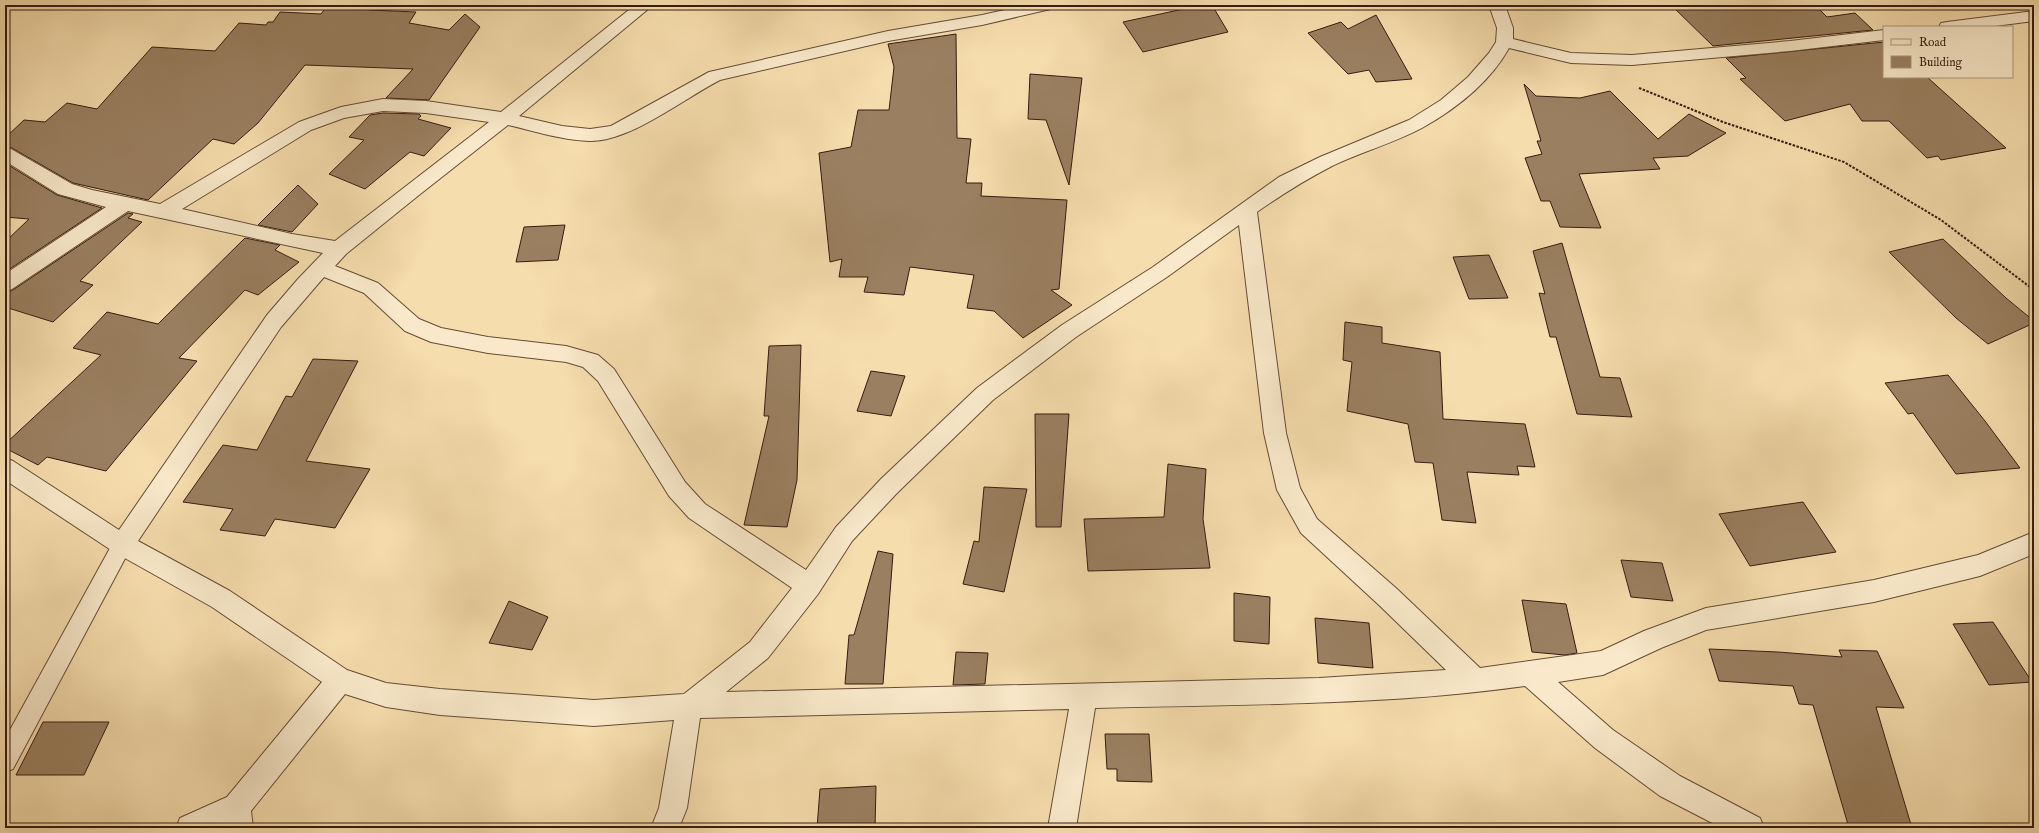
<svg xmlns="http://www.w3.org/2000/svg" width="2039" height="833" viewBox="0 0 2039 833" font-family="'IM FELL English',serif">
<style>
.building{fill:#9a8061;stroke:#361c0f}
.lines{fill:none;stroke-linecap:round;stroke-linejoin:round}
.service-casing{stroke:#664c36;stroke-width:2}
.minor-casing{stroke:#664c36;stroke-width:2}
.path{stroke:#361c0f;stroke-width:2;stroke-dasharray:2.5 1.5;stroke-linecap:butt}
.service{fill:#f9e9ca;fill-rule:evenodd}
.minor{fill:#f9e9ca;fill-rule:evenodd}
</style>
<rect width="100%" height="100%" fill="#f6ddad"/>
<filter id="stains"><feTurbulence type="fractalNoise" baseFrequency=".005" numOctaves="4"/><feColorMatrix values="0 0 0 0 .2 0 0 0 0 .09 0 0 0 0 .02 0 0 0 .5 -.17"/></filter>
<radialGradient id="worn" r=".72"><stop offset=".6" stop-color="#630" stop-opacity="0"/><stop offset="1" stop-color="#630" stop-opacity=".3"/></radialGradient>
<g class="building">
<path d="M328,5H372L369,10L416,12L409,23L449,30L465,14L480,27L429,100L386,98L413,69L305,65L258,123L234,144L213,139L148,200L73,183L12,148L5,146V138L24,120L45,122L67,103L97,109L152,47L215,51L239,23L266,25L268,22H273L280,12L321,14Z"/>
<path d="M1202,5H1212L1228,32L1143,52L1123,22Z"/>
<path d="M1671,5H1815L1827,17L1855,13L1873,30L1713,46Z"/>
<path d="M1376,15L1412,79L1376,82L1369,70L1348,74L1308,33L1341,22L1348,29Z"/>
<path d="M956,34L957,138L971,139L966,183H982L981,196L1067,200L1059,289L1051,290L1072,305L1023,338L994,311L967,308L974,275L910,267L904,295L864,292L868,277H839L842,259L830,262L819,153L851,147L858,110H889L894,67L888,44Z"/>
<path d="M1884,42V77H1927L2006,148L1941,160L1938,156L1927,158L1889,121H1862L1850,104L1785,121L1740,79L1746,78L1726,58Z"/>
<path d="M1030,74L1082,78L1069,185L1046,120L1028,119Z"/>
<path d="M1524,84L1536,96L1580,98L1610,91L1658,139L1689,114L1726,133L1688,156L1653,158L1660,169L1579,174L1601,228L1560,227L1550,201H1541L1525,158L1542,154L1537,141H1541Z"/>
<path d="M383,113L419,114L421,116L418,119L451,128L424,156L410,152L365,189L329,174L364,140L349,137L370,115Z"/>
<path d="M5,163L57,195L102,208L5,272V242L29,219L5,217Z"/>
<path d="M298,185L318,204L292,232L258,225Z"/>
<path d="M128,213L133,214L128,218L142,222L80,281L93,285L53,322L5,307V293L13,290Z"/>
<path d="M565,225L558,260L516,262L524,227Z"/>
<path d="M245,238L280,245L275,250L299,262L258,295L245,290L179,358L197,361L106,471L47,457L38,465L5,448V444L101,355L73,348L107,312L158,324Z"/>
<path d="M1943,239L2006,298L2034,321V323L1988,344L1956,318L1889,252Z"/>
<path d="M1562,243L1600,377L1620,378L1632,417L1577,414L1556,337H1550L1539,293L1545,294L1533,251Z"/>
<path d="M1489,255L1508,298L1469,299L1453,257Z"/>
<path d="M1345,322L1382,327V343L1440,352L1443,419L1525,424L1535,467L1517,466L1519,475L1467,472L1476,523L1442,520L1433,463L1415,462L1408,424L1347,411L1352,362L1343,360Z"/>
<path d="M801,345L797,480L787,527L744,525L769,416H764L769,346Z"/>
<path d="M313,359L358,361L306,461L370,469L335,528L275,519L265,536L220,530L233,509L183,502L223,445L257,450L286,396L292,397Z"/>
<path d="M871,371L905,376L891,416L857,411Z"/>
<path d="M1948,375L1985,421L2020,468L1956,474L1913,413L1908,414L1885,383Z"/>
<path d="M1035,414H1069L1061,527H1036Z"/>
<path d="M1168,464L1206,469L1203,519L1210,568L1088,571L1084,519L1164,517Z"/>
<path d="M984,487L1027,489L1004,592L963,584L974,541L979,542Z"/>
<path d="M1803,502L1836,552L1750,566L1719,514Z"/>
<path d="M878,551L893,554L883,684H845L849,635H854Z"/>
<path d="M1621,560L1662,563L1673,601L1631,597Z"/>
<path d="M1234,593L1270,597L1269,644L1234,641Z"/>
<path d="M1522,600L1566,604L1577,653L1565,655L1532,652Z"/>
<path d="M509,601L548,617L532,650L489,643Z"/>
<path d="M1315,618L1369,623L1373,668L1318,663Z"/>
<path d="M1993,622L2032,682L1989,685L1953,624Z"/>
<path d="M1709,649L1778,652L1842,657L1839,650L1877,651L1904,708L1876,707L1912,828H1849L1813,705L1799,704L1793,686L1719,681Z"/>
<path d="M956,652L988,653L985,684L953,685Z"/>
<path d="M43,722H109L84,775H16Z"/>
<path d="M1105,734H1149L1152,782L1117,781V769H1107Z"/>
<path d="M876,786L875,828H817L820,789Z"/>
</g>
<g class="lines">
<g class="service-casing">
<path id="service" d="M122,536L129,539L132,545L129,551L13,769L5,772V739L115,539Z"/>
</g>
<g class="minor-casing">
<g id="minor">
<path d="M635,5H653L519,116L562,126L590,129L611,126L709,72L888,31L982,15L1027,5H1057L1055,8L982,25L888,41L720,80C683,99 630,142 589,141C561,140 535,131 508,125L419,195L346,254L335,266L378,283L419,319L441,328L488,337L566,346L598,355L614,369L685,482L705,504L806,570L836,527L881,479L977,388L1062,325L1153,267L1279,177L1320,157L1409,120L1441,100L1468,77L1489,53L1496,42L1497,28L1489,5H1505L1513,28V39L1571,53L1632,55L1790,41L1884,30V40L1790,51L1632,65L1571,63L1509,48C1490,82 1456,109 1422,128C1394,143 1361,152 1332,166C1305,180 1281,195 1257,212L1286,433L1300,488L1317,519L1397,589L1480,668L1601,651L1644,631L1706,608L1874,580L1978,555L2034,532V554L1980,576L1874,602L1706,630L1661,648L1603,675L1558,682L1613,730L1680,776L1760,818L1764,828H1722L1660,796L1595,748L1525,686C1383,706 1238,704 1095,708L1076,828H1048L1069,709L700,718L687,808L679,828H651L659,808L674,720L594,726L440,715L386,707L345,694L251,811L253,828H225V826L176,828L180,818L227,797L322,682L212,607L114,552L5,480V458L13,461L119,530L267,315L298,279L323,253L128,211L12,289L5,292V274L106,207L58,194L5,161V147L11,149L72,184L92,190L160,204L299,122L341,107L383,99L426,101L501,112ZM383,111L426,113L489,122L335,241L292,234L182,209L311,130L344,118ZM1239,225L1264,433L1277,490L1301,533L1379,605L1446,670L1319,678L726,692L768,658L818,594L852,541L897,493L993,400L1076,337L1167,277ZM324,277L364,293L405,331L431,342L488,353L566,362L583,367L598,381L669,496L689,518L792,588L750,642L684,694L594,700L440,689L386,683L347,670L230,591L138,541L281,327Z"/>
<path d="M2034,11V21L1987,27H1939L1941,23L1947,22Z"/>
</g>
</g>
<path class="path" d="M1639,88L1723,122L1844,162L1941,220L2034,290"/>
<use href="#service" class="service"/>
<use href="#minor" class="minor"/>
</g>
<rect width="2039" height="833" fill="none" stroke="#f6ddad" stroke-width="20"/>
<rect x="6" y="6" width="2027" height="821" fill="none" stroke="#361c0f" stroke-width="2"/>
<rect x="10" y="10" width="2019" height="813" fill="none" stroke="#361c0f"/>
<rect x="1883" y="26" width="130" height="52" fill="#f9e9ca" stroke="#ab977f"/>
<rect x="1891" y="39" width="20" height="6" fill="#f9e9ca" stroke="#ab977f"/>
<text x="1919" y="46" font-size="12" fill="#361c0f">Road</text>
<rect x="1891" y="56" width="20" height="12" fill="#9a8061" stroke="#ab977f"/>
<text x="1919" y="66" font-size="12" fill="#361c0f">Building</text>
<rect width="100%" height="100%" filter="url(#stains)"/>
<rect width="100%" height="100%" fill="url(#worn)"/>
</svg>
